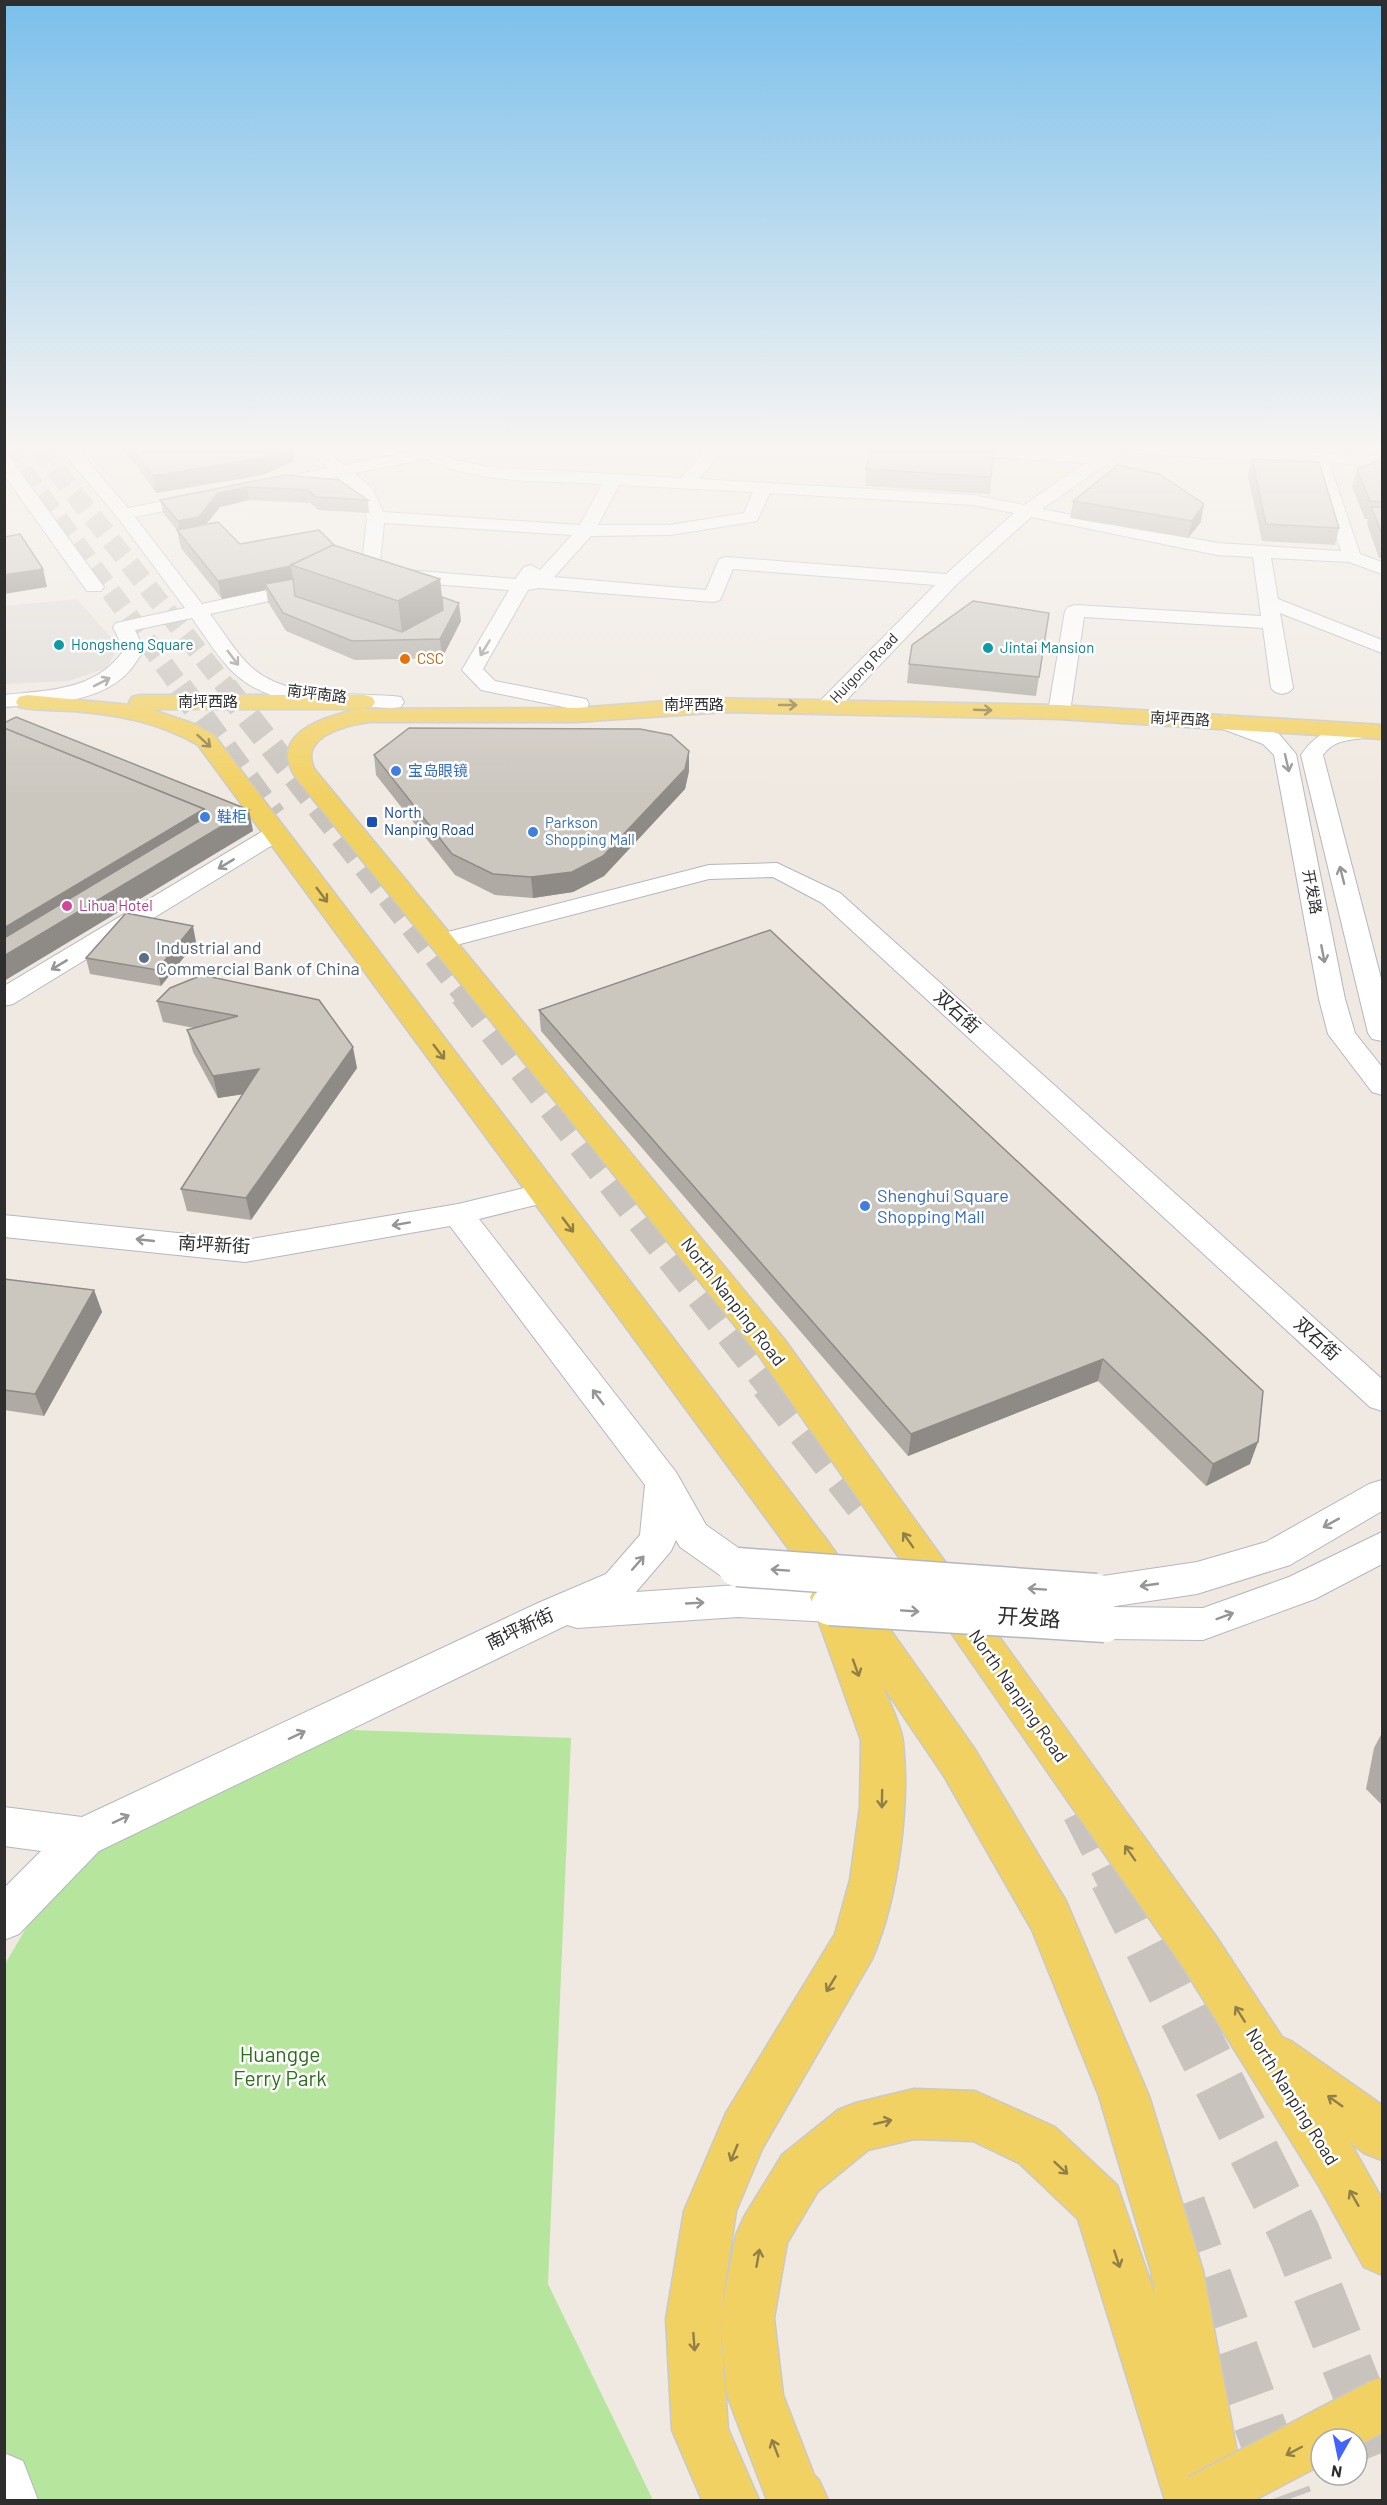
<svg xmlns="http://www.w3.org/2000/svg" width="1387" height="2505" viewBox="0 0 1387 2505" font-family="Barlow,'Noto Sans SC',sans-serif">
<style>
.green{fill:#b6e59e}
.plaza{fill:#dfdcd8}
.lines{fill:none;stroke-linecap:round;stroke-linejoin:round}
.highway-tunnel-far4{stroke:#c8c4bd;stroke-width:20;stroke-dasharray:20 10;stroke-linecap:butt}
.highway-tunnel-far3{stroke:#c8c4bd;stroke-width:25;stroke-dasharray:25 13;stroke-linecap:butt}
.highway-tunnel-far2{stroke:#c8c4bd;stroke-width:32;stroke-dasharray:32 16;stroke-linecap:butt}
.highway-tunnel-far1{stroke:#c8c4bd;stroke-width:40;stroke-dasharray:40 20;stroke-linecap:butt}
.highway-tunnel{stroke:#c8c4bd;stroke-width:51;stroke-dasharray:51 26;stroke-linecap:butt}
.minor-casing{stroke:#b4b7c1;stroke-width:2}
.major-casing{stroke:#c9c9c9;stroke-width:3}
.minor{fill:#fff;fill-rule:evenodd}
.major{fill:#f2d163;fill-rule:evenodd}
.minor-bridge-casing{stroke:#b4b7c1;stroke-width:41;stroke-linecap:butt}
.major-bridge-casing{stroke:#c9c9c9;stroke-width:54;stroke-linecap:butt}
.minor-bridge{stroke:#fff;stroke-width:38}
.major-bridge{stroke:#f2d163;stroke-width:51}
.wall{fill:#afaba4}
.shaded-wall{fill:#8e8b86}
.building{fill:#cbc7bf;stroke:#8e8b86;stroke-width:1.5}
.oneway{stroke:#969696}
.oneway2{stroke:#908048}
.culture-dot{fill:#0f9aa8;stroke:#fff;stroke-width:2}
.food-dot{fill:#e8710a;stroke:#fff;stroke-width:2}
.shop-dot{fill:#3f7fe0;stroke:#fff;stroke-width:2}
.transit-dot{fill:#1a4fb4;stroke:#fff;stroke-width:2}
.hotel-dot{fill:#d1479c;stroke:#fff;stroke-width:2}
.service-dot{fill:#5c6f8a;stroke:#fff;stroke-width:2}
.labels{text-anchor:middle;stroke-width:5;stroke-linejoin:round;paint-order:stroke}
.far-culture-label{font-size:15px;fill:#0d838f;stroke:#fff;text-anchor:start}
.far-food-label{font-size:15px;fill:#c56008;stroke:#fff;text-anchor:start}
.far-street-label{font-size:15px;fill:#2e2e2e;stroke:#fff}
.far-shop-label{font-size:15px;fill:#366cbe;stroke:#fff;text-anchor:start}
.far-transit-label{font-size:15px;fill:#164399;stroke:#fff;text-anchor:start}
.far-hotel-label{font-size:15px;fill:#b23c85;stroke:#fff;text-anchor:start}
.service-label{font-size:18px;fill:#4e5e75;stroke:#fff;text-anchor:start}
.street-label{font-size:18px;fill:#2e2e2e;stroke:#fff}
.shop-label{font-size:18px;fill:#366cbe;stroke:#fff;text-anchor:start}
.near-street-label{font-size:21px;fill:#2e2e2e;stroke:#fff}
.near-park-label{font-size:21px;fill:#2c6e1b;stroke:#fff}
</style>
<rect width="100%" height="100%" fill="#efe9e1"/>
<path class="green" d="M352,1730L571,1738L548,2284L653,2500H5V1964L68,1857Z"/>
<path class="plaza" d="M77,599L111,638L116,651L107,668L68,681L5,684V606Z"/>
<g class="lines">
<g class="highway-tunnel-far4">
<path d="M5,446L181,688"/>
<path d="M37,446L227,688"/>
</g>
<g class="highway-tunnel-far3">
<path d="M180,687L274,816"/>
<path d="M225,687L466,995"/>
</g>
<path class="highway-tunnel-far2" d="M465,993L771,1384"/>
<g class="highway-tunnel-far1">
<path d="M770,1383L864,1503"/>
<path d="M1082,1811L1116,1878"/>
</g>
<g class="highway-tunnel">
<path d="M1115,1877L1295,2234L1382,2453"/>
<path d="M1180,2205L1287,2500"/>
</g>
<g class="minor-casing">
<g id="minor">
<path d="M58,446H75L128,508L203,493L209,494L212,498L209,502L135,517L202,604L308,581L315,583L318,587L315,591L210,614C222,630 233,648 246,662C281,700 347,693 393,696L401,697L404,702L401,707L393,708C342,705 274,711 234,673C218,658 205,636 192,618L135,630L144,650C136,662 129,674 117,682C86,704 41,704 4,707V695C50,690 95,691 124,650L113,627L116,623L185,608L118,518Z"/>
<path d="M304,446H322L344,465L421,450L422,446H438L437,452L454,460L490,467L681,478L709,446H726L699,479L973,495L1024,505L1085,463L893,451L885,446H972L1099,454L1110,446H1178L1382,456V466L1329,463L1360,554L1382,562V574L1349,562L1271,558L1278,599L1382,640V653L1280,613L1293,688L1289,692L1282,694L1275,692L1271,688L1263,628L1084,617L1070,712L1067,717L1059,718L1051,717L1048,712L1065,611L1068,607L1075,605L1261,616L1253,557L1217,555L1031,517L957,584L836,711L828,712L820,711L817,706L820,701L935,585L733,569L720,600L713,602L539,588L528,590L483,669L495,681L586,699L589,704L586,709L578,710L481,690L462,670L509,590L395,581L388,579L386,575L388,571L395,569L515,579L524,567L531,565L540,570L572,535L384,523L379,573L377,577H363L361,573L367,517L359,495L337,477L267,490L261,489L258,485L261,481L267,480L328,468ZM1122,453L1312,463L1341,551L1217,543L1042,509ZM426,459C479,485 544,480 602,484L580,525L383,512L373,489L354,473ZM619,485L753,492L744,513L670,525H598ZM770,493L973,505L1014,513L946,574L726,557L719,559L706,590L554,577L591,536L670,535L751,522L757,521Z"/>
<path d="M4,457L10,458L101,583L104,587L101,591H87L4,475Z"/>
<path d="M1225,715L1279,734L1296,754L1345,999L1355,1033L1382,1067V1095L1372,1092L1328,1034L1319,999L1274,755L1263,744L1217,727L1214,722L1217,717Z"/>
<path d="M1366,724L1374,726L1377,731L1374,736C1354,741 1336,737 1323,755L1382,982V1041L1372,1039L1368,1033L1301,755C1320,728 1335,728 1366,724Z"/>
<path d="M276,826L284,828L288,833L284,838L13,1004L4,1006V986L268,828Z"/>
<path d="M777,863L840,893L1382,1379V1411L1370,1407L822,903L773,877L709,879L441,949L432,946L428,941L432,936L709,865Z"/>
<path d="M545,1183L556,1186L560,1193L556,1200L479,1219L676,1472L706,1525L750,1556L756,1567L750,1578L737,1582L724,1578L680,1547L676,1540L671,1551L636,1592L738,1585L830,1590L843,1595L849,1606L843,1617L830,1622L738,1617L577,1628L567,1625L99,1851L19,1934L4,1940V1888L41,1851L4,1846V1807L82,1817L538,1603L606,1574L640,1535L645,1485L450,1226L245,1262L4,1237V1215L245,1240L458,1204Z"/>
<path d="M1382,1480V1511L1290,1565L1197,1594L1109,1607L1203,1608L1289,1577L1382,1532V1564L1315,1599L1203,1640L1105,1639L1091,1634L1086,1623L1091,1612L1102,1608L1096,1609L1083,1604L1077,1593L1083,1582L1096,1577L1197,1562L1266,1542L1369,1484Z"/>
<path d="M4,2453L23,2461L38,2500H4Z"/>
</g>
</g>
<g class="major-casing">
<g id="major">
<path d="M27,695L131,705L129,702L132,697L140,695H364L372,697L375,702L372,707L364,709H150L194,724L214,735L829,1543L974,1748L1066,1901L1149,2096L1203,2271L1246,2500H1165L1078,2219L1019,2163L973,2141L914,2139L868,2150L818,2191L787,2243L774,2318L783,2395L814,2475L819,2480L828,2500H767L727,2395L720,2318L736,2235L744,2217L782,2155L838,2110L856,2103L914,2089L975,2091L1055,2127L1117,2185L1155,2295L1151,2271L1099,2096L1032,1930L944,1776L883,1686C889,1703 901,1724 903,1742C910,1807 898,1899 872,1959L762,2149L736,2211L720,2319L728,2429L759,2500H702L672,2430L666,2319L684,2211L726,2113L835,1934L850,1880L860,1807L861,1740L810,1597L816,1586L198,745C158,722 119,715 74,711C56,710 37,711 19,707L16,702L19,697Z"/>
<path d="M707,698L1059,705L1382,725V739L1059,719L725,712L576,722H370C346,725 297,737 315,770L784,1339L1217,1938L1282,2037L1291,2041L1382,2105V2160L1364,2153L1350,2142L1382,2199V2275L1364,2267L1319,2186L1185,1970L760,1357L297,779C265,733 326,716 360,709L576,708Z"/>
</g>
</g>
<use href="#minor" class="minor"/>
<use href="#major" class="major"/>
<g class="minor-bridge-casing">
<g id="minor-bridge">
<path d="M737,1567L1096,1593"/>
<path d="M830,1606L1105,1623"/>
</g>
</g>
<g class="major-bridge-casing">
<path id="major-bridge" d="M1200,2500L1382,2404"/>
</g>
<use href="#minor-bridge" class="minor-bridge"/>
<use href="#major-bridge" class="major-bridge"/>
</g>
<g class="wall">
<path d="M119,446H292L294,461L263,475L156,493L135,464Z"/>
<path d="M994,446L990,494L865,486L866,469Z"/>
<path d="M1383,458V559L1379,558L1367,524L1368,519H1365L1352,487L1357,470Z"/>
<path d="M1252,459L1339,528L1335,545L1262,541L1248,476Z"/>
<path d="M285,475L368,500L369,513L318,510L310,503L249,500L220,507L206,525L240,544L334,545L440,579L442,597L461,621L442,658L355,660L286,631L268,602L266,590L222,599L181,548L177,530L163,513L160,500Z"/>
<path d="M1073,501L1201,522L1188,538L1070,518Z"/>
<path d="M1049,613L1036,696L907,683L909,664Z"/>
<path d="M689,751V771L685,789L604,876L573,892L533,898L495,895L455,875L376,775L374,755Z"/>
<path d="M770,930L1250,1464L1206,1486L1098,1381L908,1456L541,1031L539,1010Z"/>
<path d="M196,942L161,986L90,974L86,958Z"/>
<path d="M202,975L357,1068L251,1220L187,1211L181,1189L243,1094L218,1098L193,1052L187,1030L194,1028L163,1022L157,1001Z"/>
<path d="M4,1279L94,1290L102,1312L44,1416L4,1410Z"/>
<path d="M1383,1731V1806L1366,1789L1374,1748Z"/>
</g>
<g class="shaded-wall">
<path d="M287,446H292L294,461L263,475L156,493L153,476Z"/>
<path d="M247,487L249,500L220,507L201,530L181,535L178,521L218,493Z"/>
<path d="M1204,504L1201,522L1188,538L1192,521Z"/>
<path d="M291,566L294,584H265L266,590L222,599L218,581Z"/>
<path d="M43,569L47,587L4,594V575Z"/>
<path d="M440,579L445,629L403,640L398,601Z"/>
<path d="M459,603L461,621L442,658L440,639Z"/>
<path d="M689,751V771L685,789L604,876L573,892L533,898L531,877Z"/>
<path d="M204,809L249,810L253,831L4,981V928Z"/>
<path d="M193,926L196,942L161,986L157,970Z"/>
<path d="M353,1047L357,1068L251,1220L246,1198Z"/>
<path d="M259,1069L264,1091L218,1098L213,1076Z"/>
<path d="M94,1290L102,1312L44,1416L35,1394Z"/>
<path d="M1103,1359L1098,1381L908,1456L911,1434Z"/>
<path d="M1258,1442L1250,1464L1206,1486L1213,1464Z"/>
</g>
<g class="building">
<path d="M130,446H287L260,458L153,476Z"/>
<path d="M871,446H994L991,477L866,469Z"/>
<path d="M1383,458V502L1370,501L1357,470Z"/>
<path d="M1252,459L1319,462L1339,528L1266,524Z"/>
<path d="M1118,465L1159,474L1204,504L1192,521L1073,501Z"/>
<path d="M285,475L339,480L368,500L316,497L308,490L247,487L218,493L199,517L178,521L160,500Z"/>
<path d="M1371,507H1383V536Z"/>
<path d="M218,522L240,544L319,530L334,545L291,565V566L218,581L177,530Z"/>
<path d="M20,534L43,569L4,575V537Z"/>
<path d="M333,545L440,579L398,601L291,565Z"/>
<path d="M293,579L295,596L402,632L443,610L442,597L459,603L440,639L352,641L283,613L265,584Z"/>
<path d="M973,601L1049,613L1039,677L909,664L912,645Z"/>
<path d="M16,717L249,810L4,956V938L206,817L204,809L4,728V723Z"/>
<path d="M4,728L204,809L4,928Z"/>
<path d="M409,728L640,729L671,735L689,751L685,769L603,856L572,872L531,877L493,874L452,854L374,755Z"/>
<path d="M126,913L193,926L157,970L86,958Z"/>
<path d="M770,930L1263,1391L1258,1442L1213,1464L1103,1359L911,1434L539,1010Z"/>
<path d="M202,975L319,1000L353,1047L246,1198L181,1189L259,1069L213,1076L187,1030L238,1016L157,1001L170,988Z"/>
<path d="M4,1279L94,1290L35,1394L4,1390Z"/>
</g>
<defs><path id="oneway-shaft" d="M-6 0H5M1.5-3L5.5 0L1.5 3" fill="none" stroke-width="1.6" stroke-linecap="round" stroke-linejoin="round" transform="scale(1.5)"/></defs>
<g class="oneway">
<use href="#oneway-shaft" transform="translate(485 648) rotate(121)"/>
<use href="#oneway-shaft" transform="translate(233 658) rotate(53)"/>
<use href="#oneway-shaft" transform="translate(102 682) rotate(-27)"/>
<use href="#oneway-shaft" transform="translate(1287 763) rotate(77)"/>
<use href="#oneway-shaft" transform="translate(226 864) rotate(149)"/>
<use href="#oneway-shaft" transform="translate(1342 875) rotate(-104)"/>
<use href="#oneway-shaft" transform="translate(1323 954) rotate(79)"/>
<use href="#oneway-shaft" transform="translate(59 965) rotate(149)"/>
<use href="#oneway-shaft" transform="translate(401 1224) rotate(170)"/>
<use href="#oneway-shaft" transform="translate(145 1240) rotate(-174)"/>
<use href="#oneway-shaft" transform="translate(598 1397) rotate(-127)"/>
<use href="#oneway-shaft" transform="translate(1331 1523) rotate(151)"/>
<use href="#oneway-shaft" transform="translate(638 1563) rotate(-49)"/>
<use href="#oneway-shaft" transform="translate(780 1570) rotate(-176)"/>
<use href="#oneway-shaft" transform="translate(1149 1585) rotate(172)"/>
<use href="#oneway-shaft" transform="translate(1037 1589) rotate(-176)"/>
<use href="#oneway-shaft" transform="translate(695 1603) rotate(-3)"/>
<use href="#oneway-shaft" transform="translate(910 1611) rotate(4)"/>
<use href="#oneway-shaft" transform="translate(1225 1616) rotate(-20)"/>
<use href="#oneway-shaft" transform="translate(297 1735) rotate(-25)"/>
<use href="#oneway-shaft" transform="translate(121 1819) rotate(-25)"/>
</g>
<g class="oneway2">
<use href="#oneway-shaft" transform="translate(788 705)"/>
<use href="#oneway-shaft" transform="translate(983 710) rotate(2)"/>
<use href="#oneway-shaft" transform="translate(204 741) rotate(42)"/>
<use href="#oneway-shaft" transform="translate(322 895) rotate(53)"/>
<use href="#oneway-shaft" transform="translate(439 1052) rotate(53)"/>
<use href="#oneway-shaft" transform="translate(568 1225) rotate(53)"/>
<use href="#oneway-shaft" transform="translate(908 1540) rotate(-125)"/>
<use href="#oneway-shaft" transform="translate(856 1668) rotate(70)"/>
<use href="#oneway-shaft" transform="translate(882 1799) rotate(91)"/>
<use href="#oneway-shaft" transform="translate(1130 1853) rotate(-125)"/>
<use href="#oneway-shaft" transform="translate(831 1984) rotate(121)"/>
<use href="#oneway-shaft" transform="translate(1240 2014) rotate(-122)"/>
<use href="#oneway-shaft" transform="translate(1335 2101) rotate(-145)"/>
<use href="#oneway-shaft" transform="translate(883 2122) rotate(-13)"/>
<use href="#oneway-shaft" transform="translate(734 2153) rotate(113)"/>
<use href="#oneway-shaft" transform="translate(1061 2168) rotate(43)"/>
<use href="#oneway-shaft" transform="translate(1354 2198) rotate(-120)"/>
<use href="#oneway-shaft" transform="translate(758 2258) rotate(-80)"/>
<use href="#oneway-shaft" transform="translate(1117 2259) rotate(72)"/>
<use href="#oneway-shaft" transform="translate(694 2342) rotate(86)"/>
<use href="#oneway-shaft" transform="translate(775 2448) rotate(-111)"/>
<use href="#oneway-shaft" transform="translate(1294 2451) rotate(152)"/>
</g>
<linearGradient id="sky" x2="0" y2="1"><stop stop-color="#7abfeb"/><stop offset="0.56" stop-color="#f8f5f2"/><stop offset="1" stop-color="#f8f5f2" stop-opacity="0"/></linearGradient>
<rect width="1387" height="797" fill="url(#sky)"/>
<g class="culture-dot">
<circle cx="59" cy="645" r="6"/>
<circle cx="988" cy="648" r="6"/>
</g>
<circle class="food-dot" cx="405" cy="659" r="6"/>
<g class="shop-dot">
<circle cx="396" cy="771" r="6"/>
<circle cx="205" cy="817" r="6"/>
<circle cx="533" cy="832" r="6"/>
<circle cx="865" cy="1206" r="6"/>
</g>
<rect class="transit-dot" x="366" y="816" width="12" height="12" rx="3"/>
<circle class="hotel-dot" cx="67" cy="906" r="6"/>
<circle class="service-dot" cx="144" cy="958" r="6"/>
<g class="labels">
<g class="far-culture-label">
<text x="71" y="650">Hongsheng Square</text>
<text x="1000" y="653">Jintai Mansion</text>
</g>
<g class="far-food-label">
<text x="417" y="664">CSC</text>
</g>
<g class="far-street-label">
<text transform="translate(864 668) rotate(-46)" y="5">Huigong Road</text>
<text transform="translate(317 694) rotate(7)" y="5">南坪南路</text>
<text x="208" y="707">南坪西路</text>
<text x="694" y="710">南坪西路</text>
<text transform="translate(1180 719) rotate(3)" y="5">南坪西路</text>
<text transform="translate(1312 892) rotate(79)" y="5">开发路</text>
</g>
<g class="far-shop-label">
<text x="408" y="776">宝岛眼镜</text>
<text x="217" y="822">鞋柜</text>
<text x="545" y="828">Parkson<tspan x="545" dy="17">Shopping Mall</tspan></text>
</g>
<g class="far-transit-label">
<text x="384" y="818">North<tspan x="384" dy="17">Nanping Road</tspan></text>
</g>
<g class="far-hotel-label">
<text x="79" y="911">Lihua Hotel</text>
</g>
<g class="service-label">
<text x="156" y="954">Industrial and<tspan x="156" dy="21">Commercial Bank of China</tspan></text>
</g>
<g class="street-label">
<text transform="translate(957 1012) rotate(42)" y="6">双石街</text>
<text transform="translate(214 1245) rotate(3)" y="6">南坪新街</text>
<text transform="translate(733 1302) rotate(52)" y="6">North Nanping Road</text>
<text transform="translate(1317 1339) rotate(42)" y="6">双石街</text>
<text transform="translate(520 1629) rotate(-25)" y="6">南坪新街</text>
<text transform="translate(1018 1696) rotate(55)" y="6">North Nanping Road</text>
<text transform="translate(1292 2097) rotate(58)" y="6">North Nanping Road</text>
</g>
<g class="shop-label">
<text x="877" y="1202">Shenghui Square<tspan x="877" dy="21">Shopping Mall</tspan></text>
</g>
<g class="near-street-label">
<text transform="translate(1029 1618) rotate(4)" y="7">开发路</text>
</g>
<g class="near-park-label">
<text x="280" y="2062">Huangge<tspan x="280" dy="24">Ferry Park</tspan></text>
</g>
</g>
<rect width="1387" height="2505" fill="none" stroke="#2e2e2e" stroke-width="12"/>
<g transform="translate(1339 2457) rotate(189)"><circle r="28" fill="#ffffff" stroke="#ababab" stroke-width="1.5"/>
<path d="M0-4.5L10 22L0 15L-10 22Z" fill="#4264fb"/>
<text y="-9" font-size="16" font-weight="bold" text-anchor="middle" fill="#2e2e2e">N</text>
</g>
</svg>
